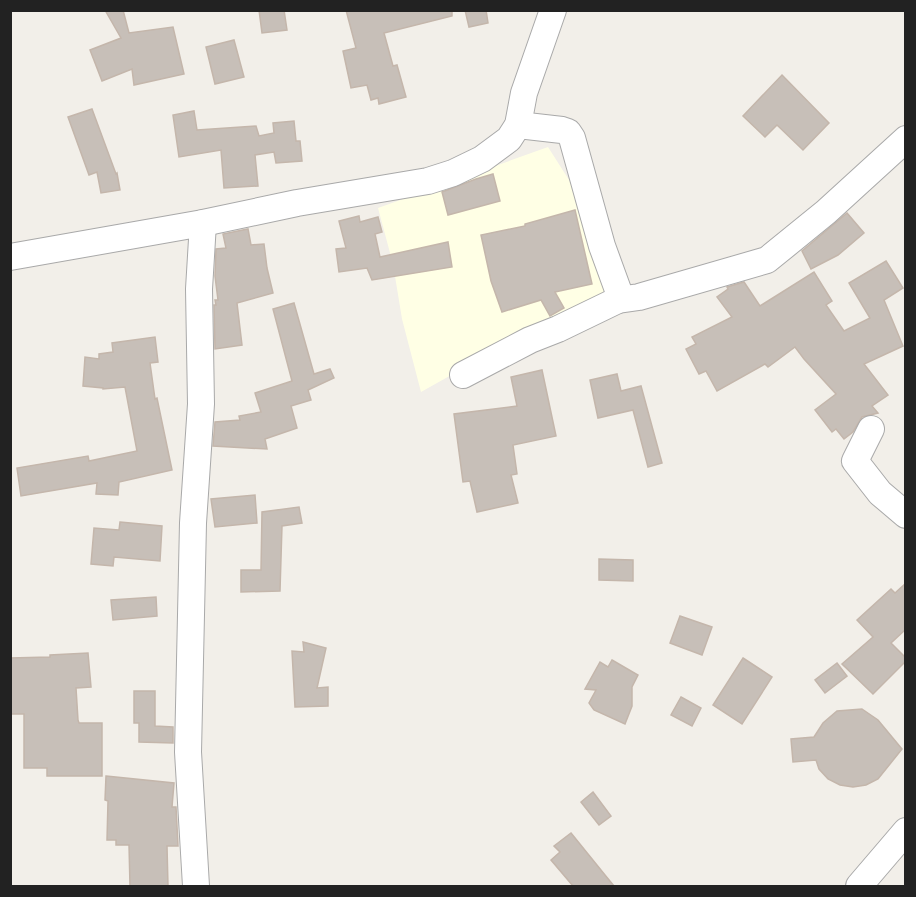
<svg xmlns="http://www.w3.org/2000/svg" width="916" height="897" viewBox="0 0 916 897" font-family="Signika,sans-serif">
<style>
.education{fill:#ffffe5}
.building{fill:#c7bfb8;stroke:#c4b6ab;stroke-width:1.5}
.lines{fill:none;stroke-linecap:round;stroke-linejoin:round}
.minor-casing{stroke:#a9a9a9;stroke-width:28}
.minor{stroke:#fff;stroke-width:26}
</style>
<rect width="100%" height="100%" fill="#f2efe9"/>
<path class="education" d="M548,147L592,216L613,274L597,303L510,342L421,392L402,319L393,264L378,208Z"/>
<g class="building">
<path d="M105,10H123L129,33L173,27L184,74L134,85L132,69L102,81L90,50L121,38Z"/>
<path d="M259,10H284L287,30L262,33Z"/>
<path d="M346,10H452V16L384,33L393,66L397,65L406,97L379,104L378,98L371,100L367,85L351,88L343,51L356,48Z"/>
<path d="M465,10H486L488,23L469,27Z"/>
<path d="M234,40L244,77L215,84L206,47Z"/>
<path d="M782,75L829,123L803,150L777,125L765,137L743,116Z"/>
<path d="M92,109L116,174L117,173L120,190L101,193L97,172L89,175L68,117Z"/>
<path d="M194,111L197,130L256,126L259,136L274,133L273,123L294,121L296,141H300L302,161L276,163L274,152L255,155L258,186L224,188L221,150L179,157L173,115Z"/>
<path d="M493,174L500,201L448,215L442,192L476,179Z"/>
<path d="M575,210L592,284L555,292L564,308L550,316L541,300L502,312L491,281L481,235L525,226V224Z"/>
<path d="M847,213L864,233L838,255L811,269L802,251Z"/>
<path d="M359,216L360,222L378,217L382,232L375,234L380,257L448,242L452,267L372,280L367,268L339,272L336,249L346,248L339,221Z"/>
<path d="M248,229L251,245L264,244L267,268L273,293L237,303L242,345L215,349L214,305H216L215,300H218L215,276L216,249L226,248L223,234Z"/>
<path d="M886,261L903,288L884,300L903,346L864,364L888,395L872,406L878,413L862,417L853,432L844,439L836,429L832,432L815,410L836,394L804,359L795,347L768,367L765,364L717,391L706,371L699,374L686,349L696,344L692,337L732,317L717,297L728,289L727,287L744,282L760,306L814,272L832,301L826,305L844,331L870,318L849,283Z"/>
<path d="M294,303L314,374L330,369L334,378L308,390L311,400L291,406L297,428L265,439L267,449L213,446L215,422L240,420L239,416L261,412L255,393L292,381L273,309Z"/>
<path d="M155,337L158,362L150,363L155,399L157,398L172,470L119,482L118,495L96,494L97,483L21,496L17,468L88,456L89,461L137,451L125,387L103,389V388L83,386L85,357L99,359V354L113,352L112,343Z"/>
<path d="M542,370L556,436L513,445L517,474L511,475L518,503L477,512L470,481L463,482L454,414L517,406L511,377Z"/>
<path d="M617,374L621,391L641,386L662,463L648,467L633,410L598,418L590,380Z"/>
<path d="M255,495L257,523L215,527L211,499Z"/>
<path d="M299,507L302,523L282,526L280,591L241,592V570H261L262,512Z"/>
<path d="M120,522L162,526L160,561L114,557L113,566L91,564L94,528L119,530Z"/>
<path d="M599,559L633,560V581L599,580Z"/>
<path d="M905,584V630L891,643L906,658V661L873,694L842,664L873,637L857,620L891,589L895,593Z"/>
<path d="M156,597L157,616L113,620L111,600Z"/>
<path d="M680,616L712,627L702,655L670,643Z"/>
<path d="M303,642L326,648L317,688L328,687V706L295,707L292,651L304,652Z"/>
<path d="M88,653L91,687L76,688L78,720L79,723H102V776H47V768H24V714H10V658L50,657V655Z"/>
<path d="M743,658L772,677L742,724L713,705Z"/>
<path d="M612,660L638,675L632,687V706L625,724L594,710L589,703L596,690L585,689L600,662L608,667Z"/>
<path d="M837,663L847,676L825,693L815,680Z"/>
<path d="M134,691H155V726L173,727V743L139,742V723H134Z"/>
<path d="M681,697L701,708L692,726L671,715Z"/>
<path d="M862,709L878,720L902,749L878,779L866,785L853,787L840,785L828,779L819,769L816,760L793,762L791,739L814,737L823,723L837,711Z"/>
<path d="M106,776L174,783L172,807H176L178,846H167L168,886H130L129,845H116V840H107L108,801L105,800Z"/>
<path d="M593,792L611,816L599,825L581,802Z"/>
<path d="M571,833L605,875L614,886H573L551,860L560,852L554,846Z"/>
</g>
<g class="lines">
<g class="minor-casing">
<g id="minor">
<path d="M518,125L562,130L568,132L572,138L602,246L618,290V300"/>
<path d="M10,257L203,223L297,203L428,181L453,173L482,159L509,139L518,125L524,93L553,10"/>
<path d="M463,375L530,340L558,329L618,300L639,297L767,260L826,212L906,139"/>
<path d="M871,429L855,461L880,493L906,515"/>
<path d="M196,886L188,752L193,523L201,404L199,289L203,223"/>
<path d="M859,886L906,831"/>
</g>
</g>
<use href="#minor" class="minor"/>
</g>
<rect width="916" height="897" fill="none" stroke="#222222" stroke-width="24"/>
</svg>
